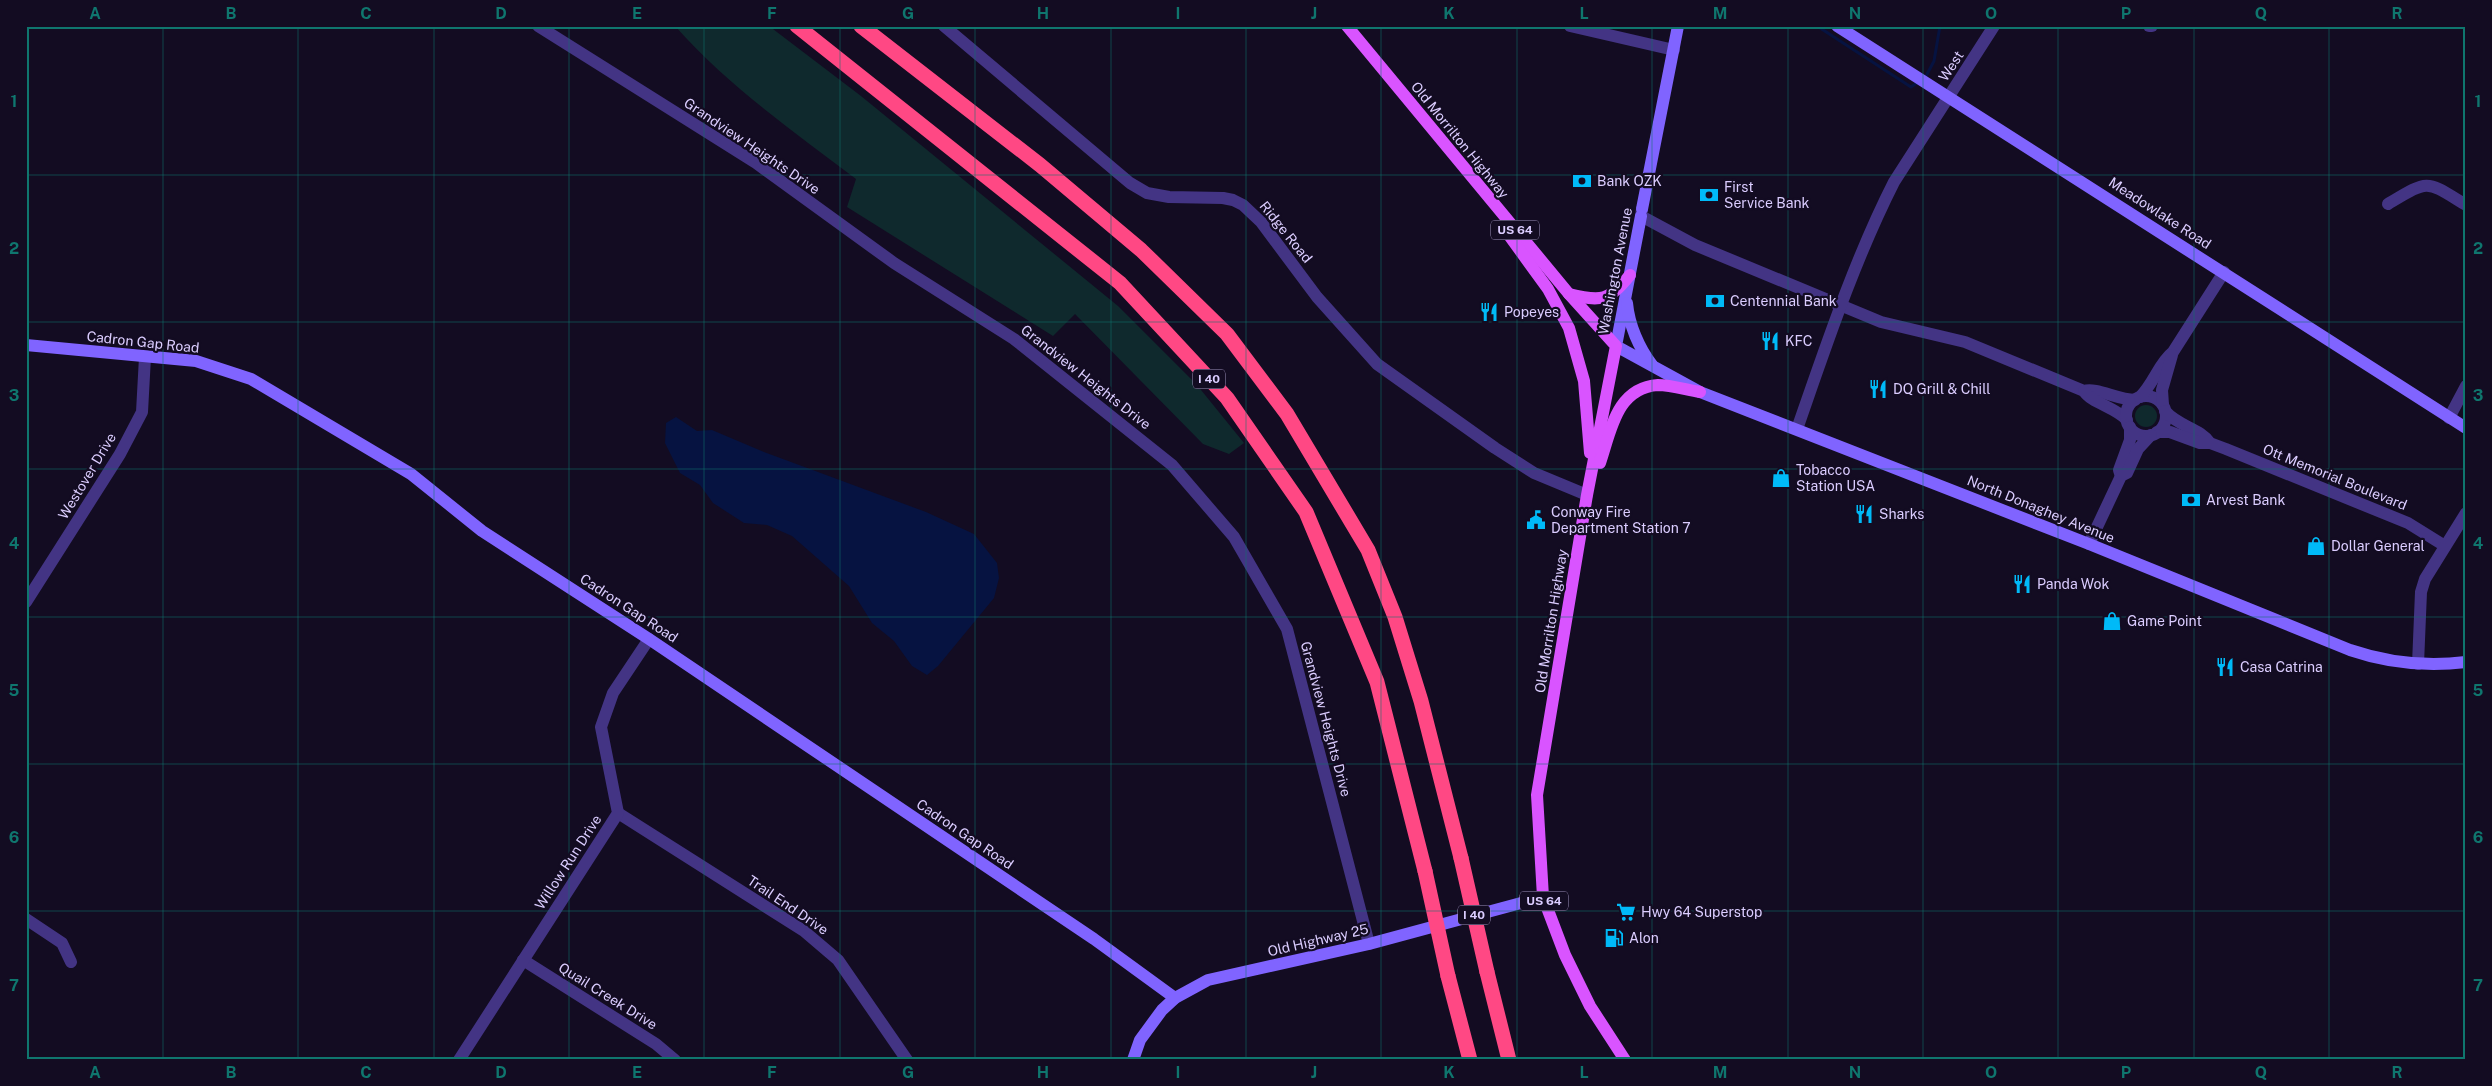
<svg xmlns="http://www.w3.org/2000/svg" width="2492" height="1086" viewBox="0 0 2492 1086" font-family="'Public Sans',sans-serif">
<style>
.green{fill:#0f292d}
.water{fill:#061341}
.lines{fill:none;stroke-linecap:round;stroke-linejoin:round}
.stream{stroke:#061341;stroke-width:3}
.street{stroke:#433484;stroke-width:12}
.secondary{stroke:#8064ff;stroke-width:12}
.primary{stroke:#d954ff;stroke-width:12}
.highway{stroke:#ff4884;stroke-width:15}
.highway-bridge{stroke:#ff4884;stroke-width:15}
.grid{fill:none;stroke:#0f766e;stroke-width:1;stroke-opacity:0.55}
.labels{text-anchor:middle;stroke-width:4.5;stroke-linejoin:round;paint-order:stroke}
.shield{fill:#130c22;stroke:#9f93bd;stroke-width:1}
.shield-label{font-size:12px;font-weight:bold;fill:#dbcdff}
.street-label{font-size:14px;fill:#dbcdff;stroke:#130c22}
.poi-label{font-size:14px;fill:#dbcdff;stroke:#130c22;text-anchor:start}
.neatline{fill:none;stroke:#0f766e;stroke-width:2}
.grid-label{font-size:16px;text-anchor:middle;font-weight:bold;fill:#0f766e}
</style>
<rect width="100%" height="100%" fill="#130c22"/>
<g class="green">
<path d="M675,26H769L861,96L1118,306L1197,385L1244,443L1229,454L1203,444L1075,314L1053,336L847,207L856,179C793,131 728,86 675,26Z"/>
<circle cx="2146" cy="416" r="11"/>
</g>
<path class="water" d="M676,417L697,431L712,430L764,452L926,512L974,534L997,563L999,578L994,598L938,666L927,675L912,666L894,641L872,623L849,586L792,536L767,525L744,523L713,503L700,485L680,473L665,443L666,423Z"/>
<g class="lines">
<g class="stream">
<path d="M1817,26L1911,87L1917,83"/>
<path d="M1925,78L1934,61L1940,26"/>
</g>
<g class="street">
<path d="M538,26L756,163L894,263L1014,339L1172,465L1234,537L1287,629L1369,944"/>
<path d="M944,26L1130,183L1147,193L1169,197L1223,198L1233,200L1243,205L1261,222L1317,297L1377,364L1495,448L1534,473L1587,495"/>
<path d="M1570,26L1674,50"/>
<path d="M2149,26H2152"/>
<path d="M2388,204C2430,179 2425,180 2466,205"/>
<path d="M1642,209L1641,216L1695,245L1881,322L1965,342L2084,391C2096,387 2118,400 2135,400"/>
<path d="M2084,391C2091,403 2115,407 2127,420"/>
<circle cx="2146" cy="416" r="20"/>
<path d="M2140,397C2154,383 2159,363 2173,352L2224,272"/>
<path d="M2163,405L2162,390L2172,355"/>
<path d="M2165,411C2179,427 2200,428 2210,443"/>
<path d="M2449,418L2466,386"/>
<path d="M1797,429C1826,346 1854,261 1894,182L1994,26"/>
<path d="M2157,432H2170L2200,443H2210L2226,449L2408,523L2445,546"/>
<path d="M2121,476L2119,470L2130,440V427"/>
<path d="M2089,544L2121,476L2127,473L2138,449L2151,435"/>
<path d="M26,602L120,454L142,412L145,357"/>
<path d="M2418,664L2421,592L2425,579L2466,513"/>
<path d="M618,813L804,931L838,960L907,1060"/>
<path d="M26,919L62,943L71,962"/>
<path d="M523,960L656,1044L675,1060"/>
<path d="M459,1060L618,813L601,727L613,693L649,639"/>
</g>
<g class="secondary">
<path d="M1837,26L2466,428"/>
<path d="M1642,209L1678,26"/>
<path d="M1641,216L1616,346L1700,392L2089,544L2350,650C2388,663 2425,667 2466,662"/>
<path d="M1627,303C1629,325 1639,348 1652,365"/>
<path d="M26,345L196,361L251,379L411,474L482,531L649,639L1094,939L1175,998"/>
<path d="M1133,1060L1140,1040L1162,1010L1175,998L1208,980L1369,944L1543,897"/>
</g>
<g class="primary">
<path d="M1347,26L1569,294L1616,346L1587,495L1537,795L1543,897L1565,955L1590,1006L1625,1060"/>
<path d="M1503,227L1548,289L1569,328L1584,381L1590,453"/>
<path d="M1569,294C1601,302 1609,301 1630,275"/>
<path d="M1600,463C1611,431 1616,388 1658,385C1671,385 1687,390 1700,392"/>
</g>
<g class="highway">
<path d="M797,26L1120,283L1227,398L1306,512L1377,682L1425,871"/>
<path d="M861,26L1040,165L1141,250L1227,334L1287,414L1368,550L1395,617L1421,701L1461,858"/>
<path d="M1487,972L1509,1060"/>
<path d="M1448,976L1470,1060"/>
</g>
<g class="highway-bridge">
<path d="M1461,858L1487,972"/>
<path d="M1425,871L1448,976"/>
</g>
</g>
<path class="grid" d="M163,26V1060M298,26V1060M434,26V1060M569,26V1060M704,26V1060M840,26V1060M975,26V1060M1111,26V1060M1246,26V1060M1381,26V1060M1517,26V1060M1652,26V1060M1788,26V1060M1923,26V1060M2058,26V1060M2194,26V1060M2329,26V1060M26,175H2466M26,322H2466M26,469H2466M26,617H2466M26,764H2466M26,911H2466"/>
<defs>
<g id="bank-bare" transform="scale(1.5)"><path d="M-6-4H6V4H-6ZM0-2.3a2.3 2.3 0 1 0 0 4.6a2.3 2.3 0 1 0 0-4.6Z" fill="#00baf8" stroke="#130c22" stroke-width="2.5" paint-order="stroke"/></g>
<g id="restaurant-bare" transform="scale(1.5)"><path d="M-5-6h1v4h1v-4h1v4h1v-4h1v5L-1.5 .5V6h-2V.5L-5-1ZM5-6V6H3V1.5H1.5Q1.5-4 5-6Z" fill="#00baf8" stroke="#130c22" stroke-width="2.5" paint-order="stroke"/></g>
<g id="shop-bare" transform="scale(1.5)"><path d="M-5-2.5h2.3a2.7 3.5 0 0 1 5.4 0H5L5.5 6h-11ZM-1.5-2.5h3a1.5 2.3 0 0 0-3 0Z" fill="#00baf8" stroke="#130c22" stroke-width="2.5" paint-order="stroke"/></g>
<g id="civic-bare" transform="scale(1.5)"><path d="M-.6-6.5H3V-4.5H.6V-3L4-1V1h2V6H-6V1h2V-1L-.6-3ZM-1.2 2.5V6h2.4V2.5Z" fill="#00baf8" stroke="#130c22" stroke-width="2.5" paint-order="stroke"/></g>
<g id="supermarket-bare" transform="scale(1.5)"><path d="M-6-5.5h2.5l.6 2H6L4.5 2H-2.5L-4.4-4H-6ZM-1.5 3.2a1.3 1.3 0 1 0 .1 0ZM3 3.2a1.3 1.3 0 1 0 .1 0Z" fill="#00baf8" stroke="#130c22" stroke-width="2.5" paint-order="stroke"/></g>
<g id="fuel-bare" transform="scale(1.5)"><path d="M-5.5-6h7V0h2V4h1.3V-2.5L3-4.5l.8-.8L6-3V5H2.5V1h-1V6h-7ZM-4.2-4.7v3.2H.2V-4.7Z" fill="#00baf8" stroke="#130c22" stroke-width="2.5" paint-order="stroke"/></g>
</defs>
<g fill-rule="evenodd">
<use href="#bank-bare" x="1582" y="181"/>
<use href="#bank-bare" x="1709" y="195"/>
<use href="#bank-bare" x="1715" y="301"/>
<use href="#restaurant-bare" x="1489" y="312"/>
<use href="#restaurant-bare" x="1770" y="341"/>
<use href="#restaurant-bare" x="1878" y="389"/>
<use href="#shop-bare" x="1781" y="478"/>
<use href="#bank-bare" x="2191" y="500"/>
<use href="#restaurant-bare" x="1864" y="514"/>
<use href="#civic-bare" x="1536" y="520"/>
<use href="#shop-bare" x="2316" y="546"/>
<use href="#restaurant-bare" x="2022" y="584"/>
<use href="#shop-bare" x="2112" y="621"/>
<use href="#restaurant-bare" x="2225" y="667"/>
<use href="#supermarket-bare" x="1626" y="912"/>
<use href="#fuel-bare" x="1614" y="938"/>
</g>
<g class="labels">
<g class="shield">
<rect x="1491" y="220.5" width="48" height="19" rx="4"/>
<rect x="1193" y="369.5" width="32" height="19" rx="4"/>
<rect x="1520" y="891.5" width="48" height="19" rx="4"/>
<rect x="1458" y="905.5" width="32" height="19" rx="4"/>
</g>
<g class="shield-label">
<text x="1515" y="234">US 64</text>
<text x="1209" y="383">I 40</text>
<text x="1544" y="905">US 64</text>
<text x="1474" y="919">I 40</text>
</g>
<g class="street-label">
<text transform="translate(1951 66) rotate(-57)" y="5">West</text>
<text transform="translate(1460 140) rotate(51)" y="5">Old Morrilton Highway</text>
<text transform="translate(752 146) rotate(34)" y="5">Grandview Heights Drive</text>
<text transform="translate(2160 213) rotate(33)" y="5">Meadowlake Road</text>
<text transform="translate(1286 232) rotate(51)" y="5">Ridge Road</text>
<text transform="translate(1615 271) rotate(-79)" y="5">Washington Avenue</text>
<text transform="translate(143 342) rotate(6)" y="5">Cadron Gap Road</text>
<text transform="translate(1086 377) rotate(38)" y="5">Grandview Heights Drive</text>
<text transform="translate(87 476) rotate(-59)" y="5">Westover Drive</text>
<text transform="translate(2335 477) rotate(22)" y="5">Ott Memorial Boulevard</text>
<text transform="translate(2041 509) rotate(22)" y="5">North Donaghey Avenue</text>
<text transform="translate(629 608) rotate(33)" y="5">Cadron Gap Road</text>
<text transform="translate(1551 621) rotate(-81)" y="5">Old Morrilton Highway</text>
<text transform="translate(1326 719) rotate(75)" y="5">Grandview Heights Drive</text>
<text transform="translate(965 834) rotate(34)" y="5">Cadron Gap Road</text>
<text transform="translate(568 862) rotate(-57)" y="5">Willow Run Drive</text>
<text transform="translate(788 905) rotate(34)" y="5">Trail End Drive</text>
<text transform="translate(1318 940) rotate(-13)" y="5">Old Highway 25</text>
<text transform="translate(608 996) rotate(32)" y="5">Quail Creek Drive</text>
</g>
<g class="poi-label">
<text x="1597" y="186">Bank OZK</text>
<text x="1724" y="192">First<tspan x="1724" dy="16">Service Bank</tspan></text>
<text x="1730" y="306">Centennial Bank</text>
<text x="1504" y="317">Popeyes</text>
<text x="1785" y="346">KFC</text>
<text x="1893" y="394">DQ Grill &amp; Chill</text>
<text x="1796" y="475">Tobacco<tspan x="1796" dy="16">Station USA</tspan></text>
<text x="2206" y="505">Arvest Bank</text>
<text x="1551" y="517">Conway Fire<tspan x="1551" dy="16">Department Station 7</tspan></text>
<text x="1879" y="519">Sharks</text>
<text x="2331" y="551">Dollar General</text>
<text x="2037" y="589">Panda Wok</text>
<text x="2127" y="626">Game Point</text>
<text x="2240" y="672">Casa Catrina</text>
<text x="1641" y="917">Hwy 64 Superstop</text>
<text x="1629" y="943">Alon</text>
</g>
</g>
<rect width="2492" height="1086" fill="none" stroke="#130c22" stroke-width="55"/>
<rect x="28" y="28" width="2436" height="1030" class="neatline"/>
<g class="grid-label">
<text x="95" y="19">A</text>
<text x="231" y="19">B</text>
<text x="366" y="19">C</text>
<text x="501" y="19">D</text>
<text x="637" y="19">E</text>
<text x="772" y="19">F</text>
<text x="908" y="19">G</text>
<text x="1043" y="19">H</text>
<text x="1178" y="19">I</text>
<text x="1314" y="19">J</text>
<text x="1449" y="19">K</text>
<text x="1584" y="19">L</text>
<text x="1720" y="19">M</text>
<text x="1855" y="19">N</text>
<text x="1991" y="19">O</text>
<text x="2126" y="19">P</text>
<text x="2261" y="19">Q</text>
<text x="2397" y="19">R</text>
<text x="14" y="107">1</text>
<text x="2478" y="107">1</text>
<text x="14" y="254">2</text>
<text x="2478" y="254">2</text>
<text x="14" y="401">3</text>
<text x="2478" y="401">3</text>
<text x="14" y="549">4</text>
<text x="2478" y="549">4</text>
<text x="14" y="696">5</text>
<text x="2478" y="696">5</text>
<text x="14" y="843">6</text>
<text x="2478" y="843">6</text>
<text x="14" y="991">7</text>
<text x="2478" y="991">7</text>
<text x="95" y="1078">A</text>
<text x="231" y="1078">B</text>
<text x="366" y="1078">C</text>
<text x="501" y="1078">D</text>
<text x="637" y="1078">E</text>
<text x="772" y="1078">F</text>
<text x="908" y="1078">G</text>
<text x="1043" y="1078">H</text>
<text x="1178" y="1078">I</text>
<text x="1314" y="1078">J</text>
<text x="1449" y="1078">K</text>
<text x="1584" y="1078">L</text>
<text x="1720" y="1078">M</text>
<text x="1855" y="1078">N</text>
<text x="1991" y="1078">O</text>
<text x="2126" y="1078">P</text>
<text x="2261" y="1078">Q</text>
<text x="2397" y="1078">R</text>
</g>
</svg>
